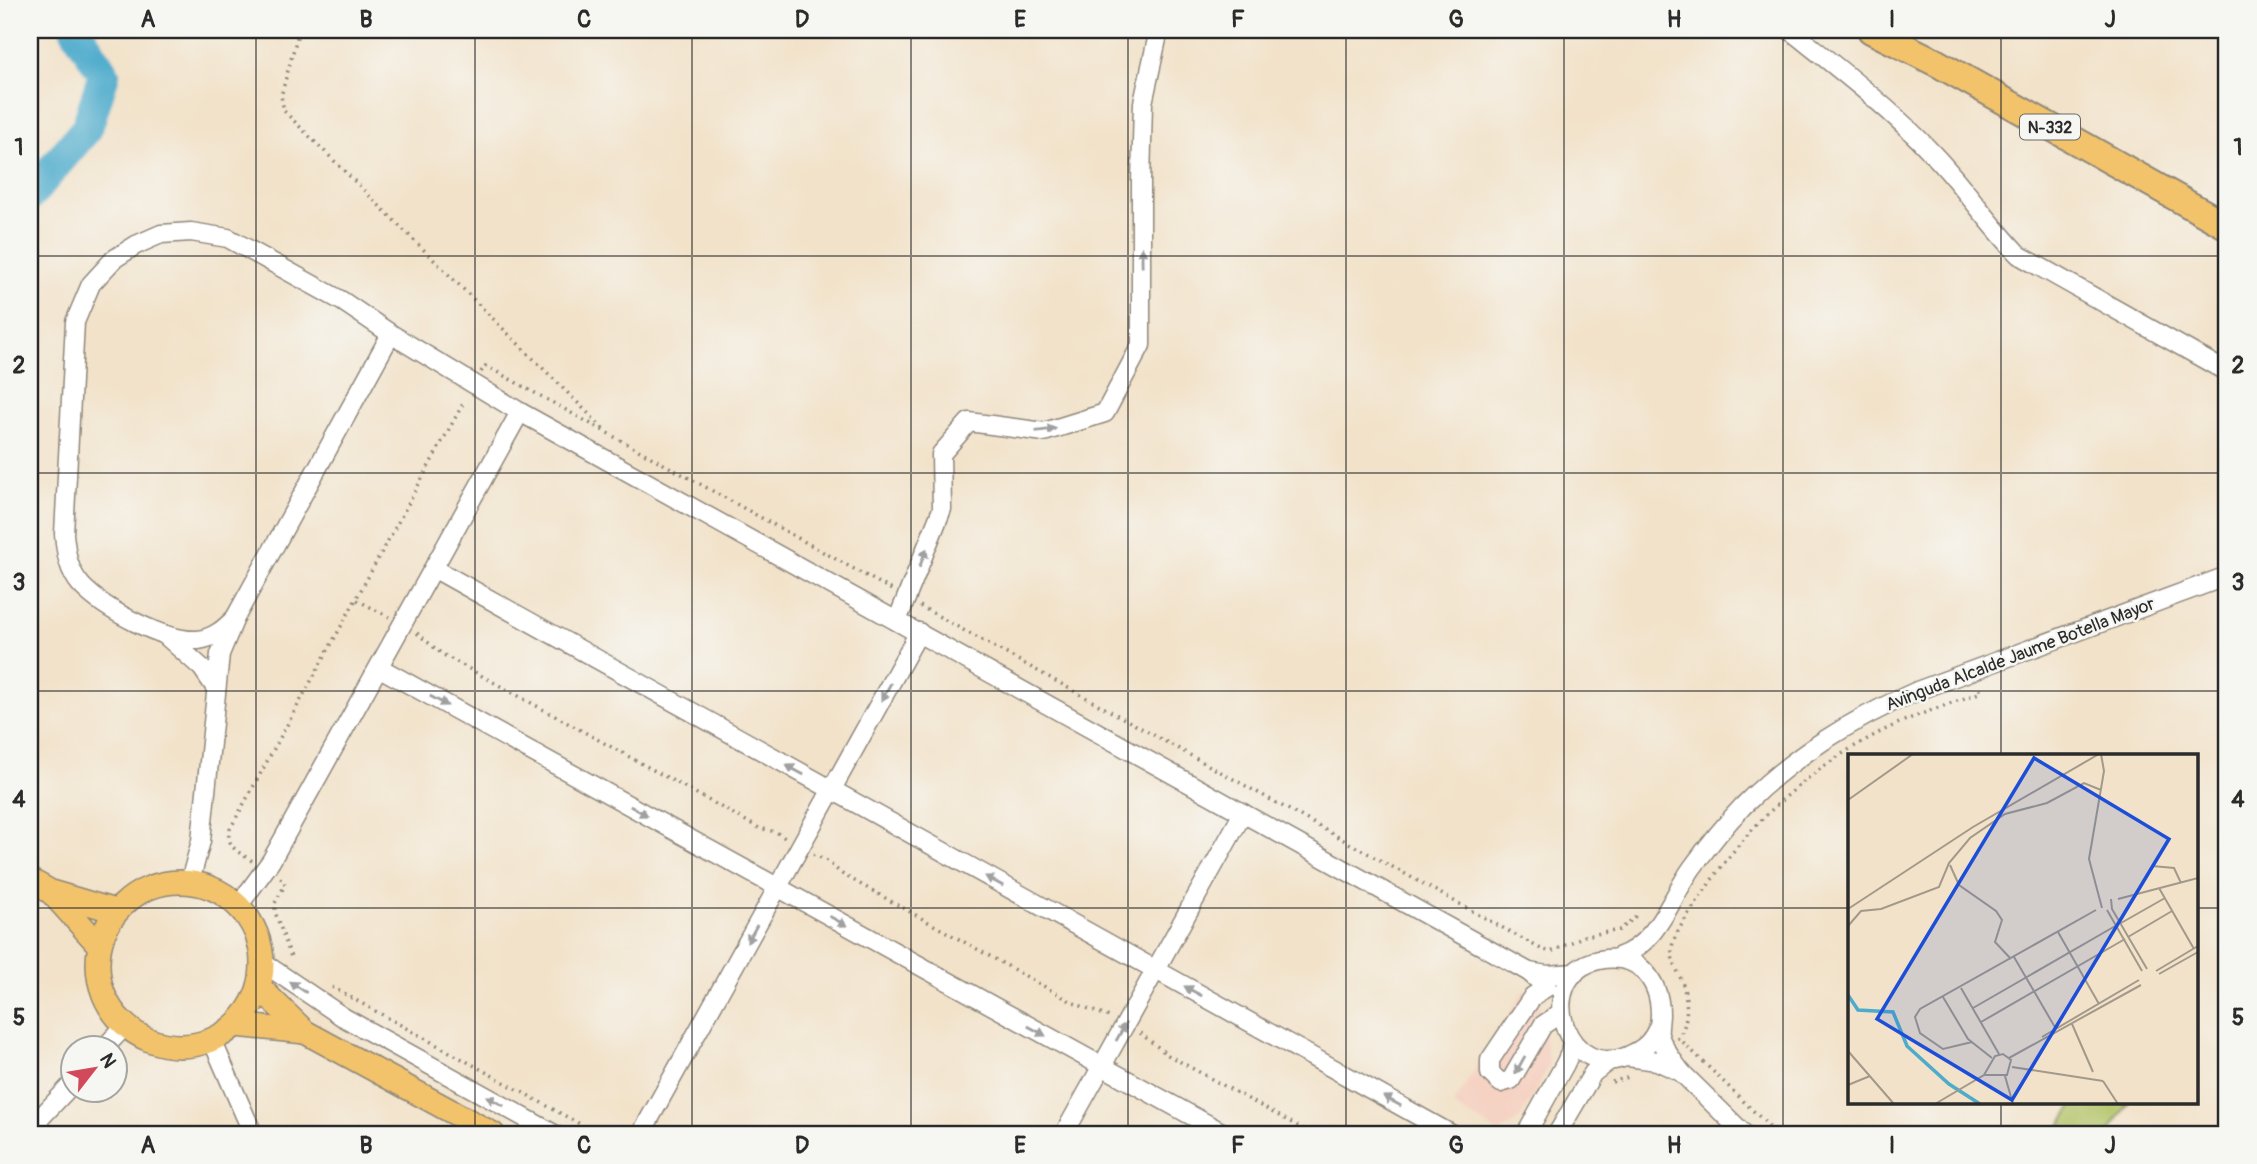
<svg xmlns="http://www.w3.org/2000/svg" width="2257" height="1164" viewBox="0 0 2257 1164" font-family="Pangolin,sans-serif">
<style>
.built{fill:#f5d2c2}
.green{fill:#b2c366;stroke:#6e7748;stroke-width:2}
.lines{fill:none;stroke-linecap:round;stroke-linejoin:round}
.river{stroke:#4eabcc;stroke-width:32}
.minor-casing{stroke:#8e867a;stroke-width:21}
.major-casing{stroke:#8e867a;stroke-width:26}
.highway-casing{stroke:#8e867a;stroke-width:30}
.path{stroke:#8e867a;stroke-width:3.5;stroke-dasharray:2 5;stroke-linecap:butt}
.minor{stroke:#fff;stroke-width:18}
.major{stroke:#f2c36a;stroke-width:23}
.highway{stroke:#f2c36a;stroke-width:26}
.oneway{fill:#a0a0a0}
.grid{fill:none;stroke:#2b2b2b;stroke-width:2;stroke-opacity:0.55}
.labels{text-anchor:middle;stroke-width:5;stroke-linejoin:round;paint-order:stroke}
.shield{fill:#f6f6f2;stroke:#686867;stroke-width:2}
.shield-label{font-size:16px;font-weight:bold;fill:#2b2b2b}
.street-label{font-size:18px;fill:#2b2b2b;stroke:#f6f6f2}
.inset-river{fill:none;stroke:#4eabcc;stroke-width:3.5}
.inset-road{fill:none;stroke:#a2998a;stroke-width:2}
.view{fill:#1d4ed8;fill-opacity:0.15;stroke:#1d4ed8;stroke-width:3.5}
.inset-edge{fill:none;stroke:#2b2b2b;stroke-width:3.5}
.neatline{fill:none;stroke:#2b2b2b;stroke-width:2.5}
.grid-label{font-size:23px;text-anchor:middle;font-weight:bold;fill:#2b2b2b}
</style>
<rect width="100%" height="100%" fill="#f6f6f2"/>
<filter id="ink" filterUnits="userSpaceOnUse"><feTurbulence type="fractalNoise" baseFrequency=".0143" numOctaves="2"/><feDisplacementMap in="SourceGraphic" scale="14" xChannelSelector="R" yChannelSelector="G"/><feConvolveMatrix kernelMatrix="1 2 1 2 8 2 1 2 1" color-interpolation-filters="sRGB"/></filter>
<filter id="wash" filterUnits="userSpaceOnUse"><feTurbulence type="fractalNoise" baseFrequency=".00686" numOctaves="4" result="noise"/><feDisplacementMap in="SourceGraphic" scale="28" xChannelSelector="R" yChannelSelector="G"/><feGaussianBlur stdDeviation="1.57" result="paint"/><feColorMatrix in="noise" values="0 0 0 0 0 0 0 0 0 0 0 0 0 0 0 0 0 1.4 0 .05"/><feComposite in="paint" operator="in"/></filter>
<g filter="url(#wash)">
<rect width="100%" height="100%" fill="#f2e2c9"/>
<path class="built" d="M1524,990L1539,1000L1549,1065L1520,1119L1499,1133L1453,1105Z"/>
<path class="green" d="M2075,1103H2128L2108,1134H2071L2059,1127Z"/>
<g class="lines">
<path class="river" d="M30,195L87,128L104,74L76,30"/>
</g>
</g>
<g filter="url(#ink)">
<g class="lines">
<g class="minor-casing">
<g id="minor">
<path d="M1790,30C1839,69 1889,107 1932,153C1963,185 1988,223 2019,255L2227,372"/>
<path d="M435,569L1451,1134"/>
<path d="M235,618C224,629 214,638 198,640C165,642 103,609 81,585C68,570 66,553 64,534L75,322L91,284L114,259L136,245L161,234L191,232L228,238L342,301L391,334L520,412L1529,972"/>
<path d="M897,621L942,509L941,454L969,422L1044,432L1105,413L1141,345V182L1143,103L1159,30"/>
<path d="M165,635L202,668L215,687"/>
<path d="M380,668L1225,1134"/>
<path d="M190,881L201,841L220,654L235,618L391,334"/>
<path d="M239,905L271,861L520,412"/>
<path d="M1618,957C1657,945 1670,899 1692,868C1708,846 1724,826 1743,806C1794,755 1851,720 1917,691L2227,576"/>
<path d="M262,962L343,1017L554,1134"/>
<path d="M1537,979L1529,972L1547,975L1575,973"/>
<path d="M1547,987L1533,996L1490,1060V1073L1501,1083L1511,1080L1543,1025L1561,1013"/>
<path d="M212,1040L253,1134"/>
<path d="M104,1048L125,1026"/>
<path d="M1628,1057L1657,1061L1681,1072C1673,1061 1663,1049 1659,1035C1658,1028 1660,1021 1660,1014C1660,997 1655,982 1643,970C1631,958 1615,957 1599,960C1529,975 1566,1090 1634,1053C1646,1047 1653,1040 1658,1027"/>
<path d="M1681,1072L1744,1134"/>
<path d="M30,1129L74,1082"/>
<path d="M641,1134L919,632"/>
<path d="M1064,1134L1243,813"/>
<path d="M1526,1134L1565,1064L1570,1053L1572,1041"/>
<path d="M1557,1134L1593,1073L1610,1060"/>
</g>
</g>
<g class="major-casing">
<g id="major">
<path d="M30,880L51,892L115,911"/>
<circle cx="180" cy="964" r="82"/>
<path d="M52,893L99,945"/>
<path d="M259,987L305,1032L493,1134"/>
<path d="M236,1025L305,1032"/>
</g>
</g>
<g class="highway-casing">
<path id="highway" d="M1871,30L1937,63L2227,226"/>
</g>
<g class="path">
<path d="M299,30L281,96L284,111L605,430"/>
<path d="M481,372L485,366L488,367L892,590"/>
<path d="M357,600L389,617"/>
<path d="M920,606L1541,949L1551,952L1584,936L1620,930L1635,917L1640,920"/>
<path d="M417,633L442,654L759,828L776,832L785,838"/>
<path d="M813,854L827,861L842,874L1074,1003L1112,1018"/>
<path d="M252,861C239,852 227,848 229,831L465,400"/>
<path d="M280,878L284,880L285,885L275,903V912L292,960"/>
<path d="M332,987L598,1134"/>
<path d="M1140,1033L1168,1055L1312,1134"/>
<path d="M1677,1039C1690,1024 1688,997 1681,979C1676,967 1669,957 1673,943C1678,926 1694,908 1703,893C1753,816 1826,753 1911,718C1934,709 1958,701 1981,692L1978,685"/>
<path d="M1683,1042L1777,1134"/>
<path d="M1612,1082L1632,1076"/>
</g>
<use href="#minor" class="minor"/>
<use href="#major" class="major"/>
<use href="#highway" class="highway"/>
</g>
<defs><path id="oneway-solid" d="M-6-.8H1V-3.2L6.5 0L1 3.2V.8H-6Z" transform="scale(1.75)"/></defs>
<g class="oneway">
<use href="#oneway-solid" transform="translate(1142 257) rotate(-91)"/>
<use href="#oneway-solid" transform="translate(1046 430) rotate(-7)"/>
<use href="#oneway-solid" transform="translate(923 558) rotate(-69)"/>
<use href="#oneway-solid" transform="translate(886 692) rotate(119)"/>
<use href="#oneway-solid" transform="translate(439 701) rotate(29)"/>
<use href="#oneway-solid" transform="translate(795 770) rotate(-151)"/>
<use href="#oneway-solid" transform="translate(639 811) rotate(29)"/>
<use href="#oneway-solid" transform="translate(994 881) rotate(-151)"/>
<use href="#oneway-solid" transform="translate(838 921) rotate(29)"/>
<use href="#oneway-solid" transform="translate(752 934) rotate(119)"/>
<use href="#oneway-solid" transform="translate(298 987) rotate(-146)"/>
<use href="#oneway-solid" transform="translate(1193 991) rotate(-151)"/>
<use href="#oneway-solid" transform="translate(1037 1031) rotate(29)"/>
<use href="#oneway-solid" transform="translate(1121 1032) rotate(-61)"/>
<use href="#oneway-solid" transform="translate(1520 1065) rotate(119)"/>
<use href="#oneway-solid" transform="translate(495 1101) rotate(-151)"/>
<use href="#oneway-solid" transform="translate(1392 1101) rotate(-151)"/>
</g>
</g>
<path class="grid" d="M256,30V1134M475,30V1134M692,30V1134M911,30V1134M1128,30V1134M1346,30V1134M1564,30V1134M1783,30V1134M2001,30V756M30,256H2227M30,473H2227M30,691H2227M30,908H1849M2196,908H2227M2001,1103V1134"/>
<g class="labels">
<rect class="shield" x="2020" y="114.5" width="60" height="25" rx="5"/>
<g class="shield-label">
<text x="2050" y="133">N-332</text>
</g>
<g class="street-label">
<text transform="translate(2020 654) rotate(-21)" y="6">Avinguda Alcalde Jaume Botella Mayor</text>
</g>
</g>
<g transform="translate(1848 754)">
<rect width="350" height="350" fill="#f2e2c9"/>
<path class="inset-river" d="M0,241L10,256L45,258L59,292L101,330L132,350"/>
<path class="inset-road" d="M253,0L256,17L241,105L254,154M0,46L65,0M102,111L111,131L148,157L154,166L147,188L163,205M304,112L326,114L333,129M311,134L346,195M263,145L264,155L299,215M270,145L350,124M0,155L125,73L251,0M259,156L294,217M273,169L317,144M0,172L13,157L33,155L91,133L101,109L122,84L157,60L199,49L236,29L253,36M210,178L251,250M280,183L324,157M166,203L208,275M308,217L350,192M311,220L350,198M113,234L151,300M95,243L120,285L144,304M125,254L269,171M133,268L277,185M224,270L245,318M194,283L291,226M124,288L95,295L72,279L67,263L72,255L248,156M0,297L46,350M161,304L293,231M164,313L255,327M157,322L165,350M255,327L270,350M0,331L22,322M87,350L136,321L147,302L155,300L163,306L159,321H136"/>
<path class="view" d="M186,4L321,85L164,346L29,265Z"/>
<rect width="350" height="350" class="inset-edge"/>
</g>
<rect width="2257" height="1164" fill="none" stroke="#f6f6f2" stroke-width="77"/>
<g transform="translate(94 1069) rotate(59)"><circle r="33" fill="#f6f6f2" stroke="#a5a5a2" stroke-width="2"/>
<path d="M0-5L12 26L0 18L-12 26Z" fill="#d1495b"/>
<text y="-10" font-size="19" font-weight="bold" text-anchor="middle" fill="#2b2b2b">N</text>
</g>
<rect x="38" y="38" width="2180" height="1088" class="neatline"/>
<g class="grid-label">
<text x="148" y="27">A</text>
<text x="366" y="27">B</text>
<text x="584" y="27">C</text>
<text x="802" y="27">D</text>
<text x="1020" y="27">E</text>
<text x="1238" y="27">F</text>
<text x="1456" y="27">G</text>
<text x="1674" y="27">H</text>
<text x="1892" y="27">I</text>
<text x="2110" y="27">J</text>
<text x="19" y="155">1</text>
<text x="2238" y="155">1</text>
<text x="19" y="373">2</text>
<text x="2238" y="373">2</text>
<text x="19" y="590">3</text>
<text x="2238" y="590">3</text>
<text x="19" y="807">4</text>
<text x="2238" y="807">4</text>
<text x="19" y="1025">5</text>
<text x="2238" y="1025">5</text>
<text x="148" y="1153">A</text>
<text x="366" y="1153">B</text>
<text x="584" y="1153">C</text>
<text x="802" y="1153">D</text>
<text x="1020" y="1153">E</text>
<text x="1238" y="1153">F</text>
<text x="1456" y="1153">G</text>
<text x="1674" y="1153">H</text>
<text x="1892" y="1153">I</text>
<text x="2110" y="1153">J</text>
</g>
</svg>
